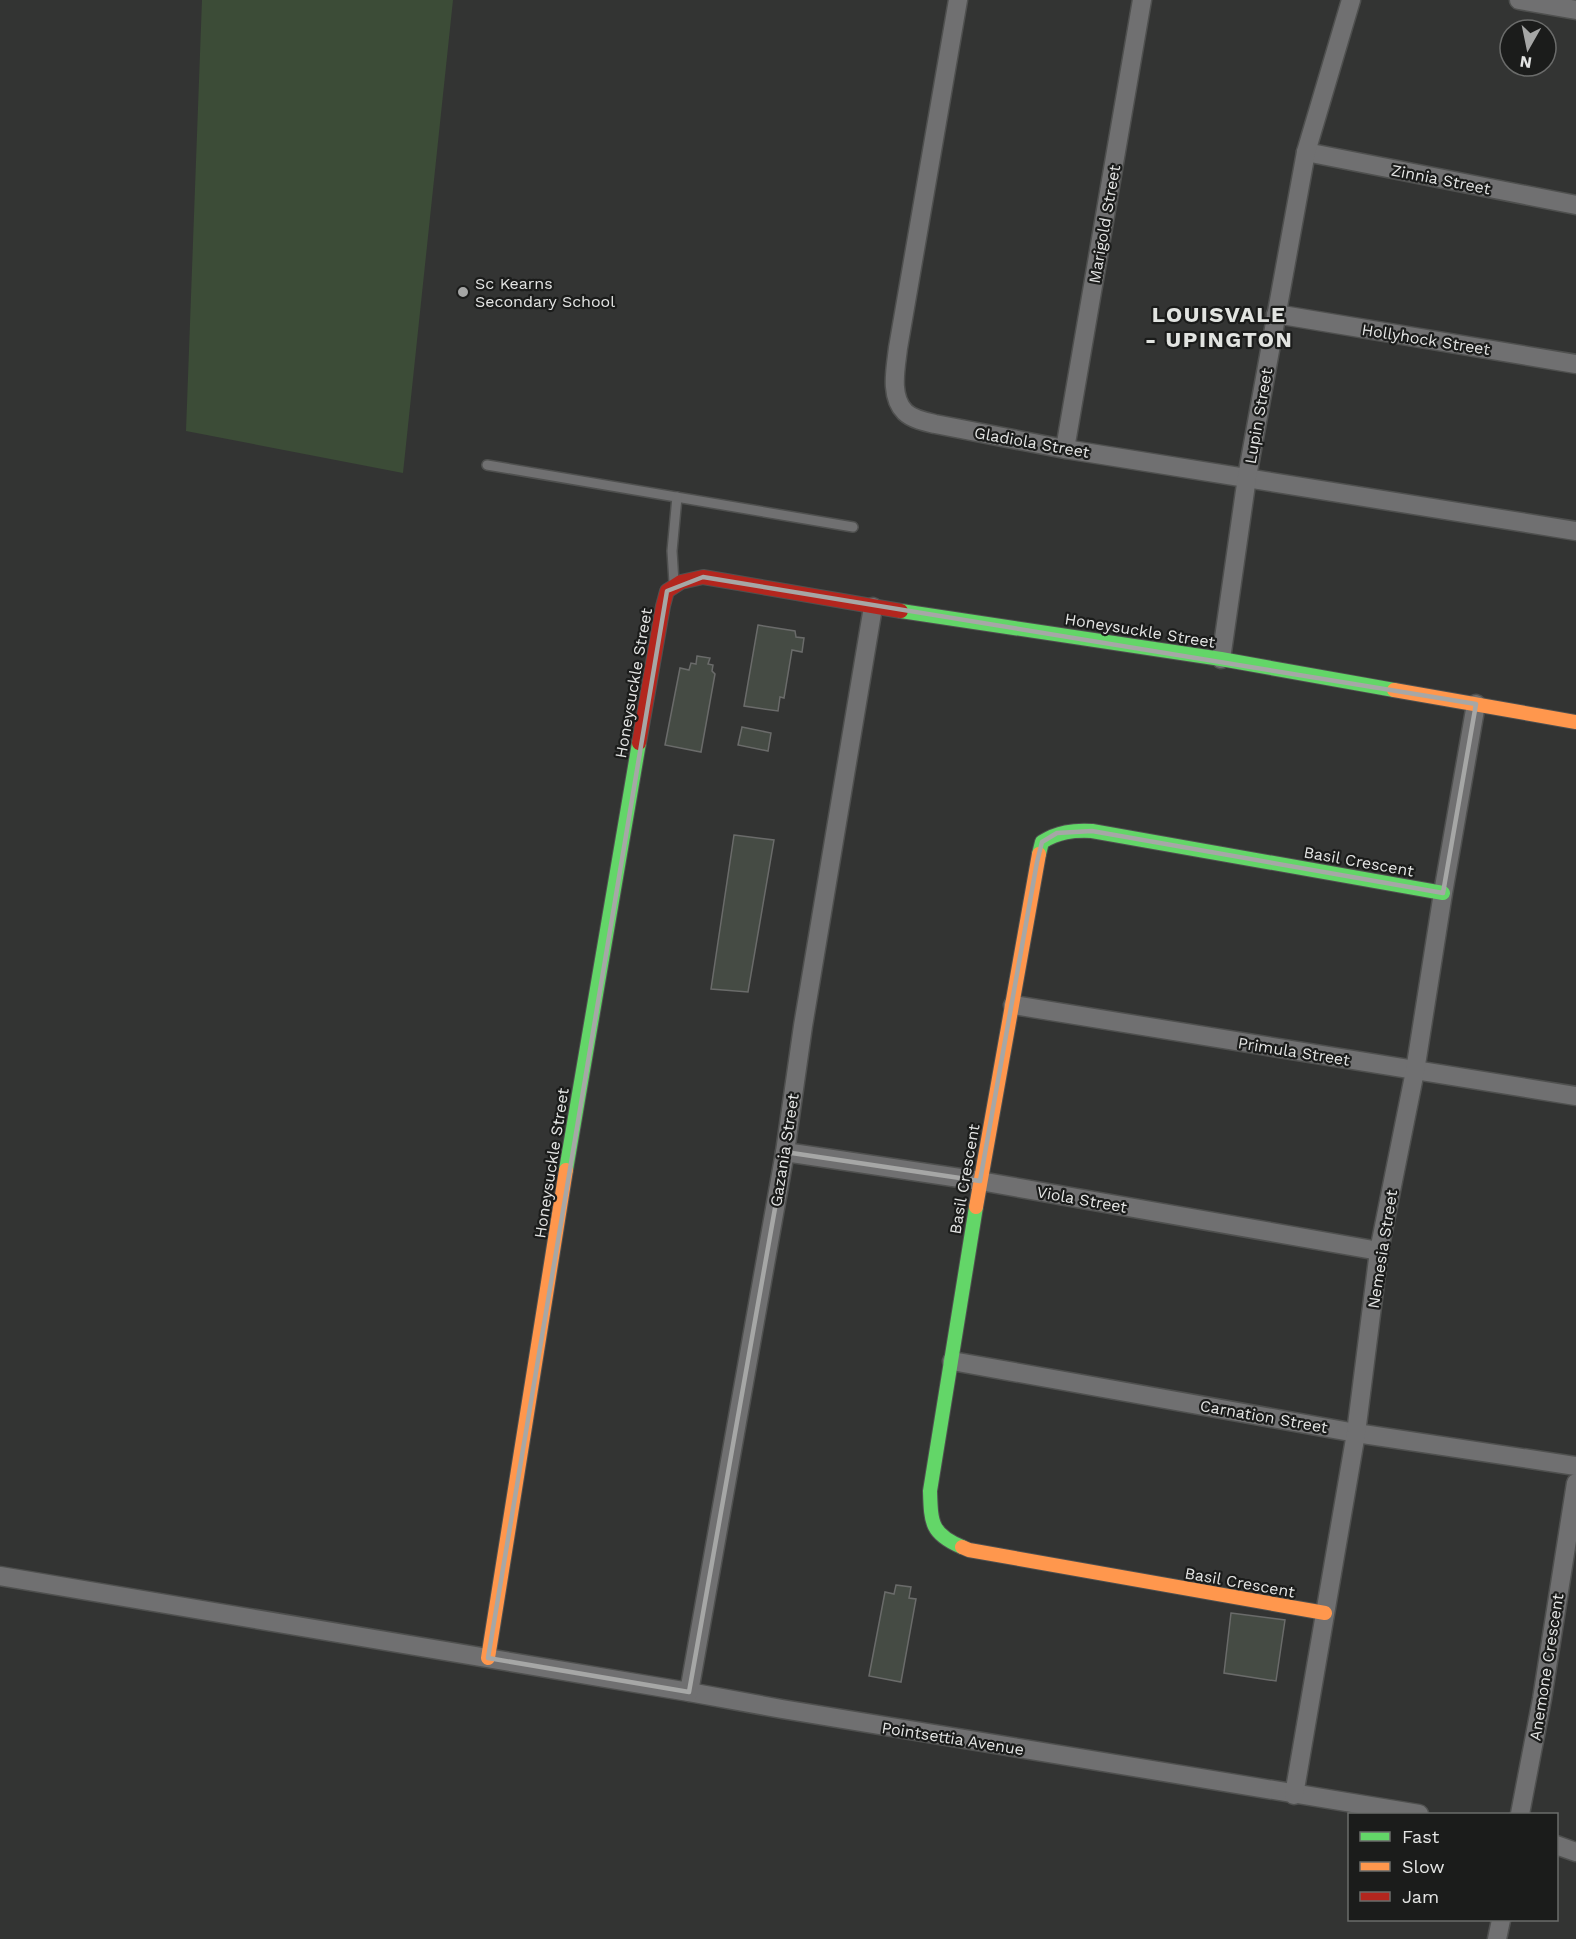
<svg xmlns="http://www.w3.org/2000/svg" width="1576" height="1939" viewBox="0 0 1576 1939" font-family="'Work Sans',sans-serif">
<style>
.green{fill:#3c4c37}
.building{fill:#454b44;stroke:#6a6b6a;stroke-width:1.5}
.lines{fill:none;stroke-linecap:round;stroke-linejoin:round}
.lane-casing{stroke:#4f504f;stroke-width:12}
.street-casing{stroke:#4f504f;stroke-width:21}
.fast-casing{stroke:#4f504f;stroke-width:16}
.slow-casing{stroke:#4f504f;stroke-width:16}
.jam-casing{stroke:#4f504f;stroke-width:16}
.lane{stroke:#707071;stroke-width:9}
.street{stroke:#707071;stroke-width:18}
.fast{stroke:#63d668;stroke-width:14}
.slow{stroke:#ff974d;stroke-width:14}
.jam{stroke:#b3261e;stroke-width:14}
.marked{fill:none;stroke:#a6a7a6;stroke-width:4.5;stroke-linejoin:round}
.poi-dot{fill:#a6a7a6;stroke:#1b1c1b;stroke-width:2}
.labels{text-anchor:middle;stroke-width:4.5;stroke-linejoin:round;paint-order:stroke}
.street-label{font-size:16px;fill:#e4e5e4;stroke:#1b1c1b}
.poi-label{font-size:16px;fill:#e4e5e4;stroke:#1b1c1b;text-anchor:start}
.district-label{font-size:22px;font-weight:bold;letter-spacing:1.5px;fill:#e2e4e1;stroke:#1b1c1b}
</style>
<rect width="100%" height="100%" fill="#333433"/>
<path class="green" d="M202,0H453L403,473L186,431Z"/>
<g class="building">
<path d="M758,625L795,631L796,637L804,638L802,652L792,650L784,698L780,697L778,711L744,706Z"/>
<path d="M697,656L710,658L708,664L713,665L712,671L715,674L701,752L665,745L680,668L689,670L691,663L696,664Z"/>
<path d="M742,727L771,733L768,751L738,745Z"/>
<path d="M734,835L774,840L748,992L711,989Z"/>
<path d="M896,1585L911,1587L909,1598L916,1599L901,1682L869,1676L885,1592L894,1594Z"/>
<path d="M1231,1613L1285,1620L1276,1681L1224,1673Z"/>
</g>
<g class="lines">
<g class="lane-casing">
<g id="lane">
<path d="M487,465L853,527"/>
<path d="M674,583L672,551L677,497"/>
</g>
</g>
<g class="street-casing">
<g id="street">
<path d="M958,0L898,348C896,367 889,396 905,412C912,419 926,422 935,424L1065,449L1576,531"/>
<path d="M1519,0L1576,10"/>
<path d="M1306,152L1576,205"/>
<path d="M1276,314L1576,364"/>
<path d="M1065,449L1142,0"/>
<path d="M1221,659L1247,477L1306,152L1351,0"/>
<path d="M1013,1005L1576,1096"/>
<path d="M785,1152L980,1181L1379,1251"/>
<path d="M952,1361L1356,1433L1576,1466"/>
<path d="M0,1576L689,1692L782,1709L1419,1814"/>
<path d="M689,1692L785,1152L803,1026L873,607"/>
<path d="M1294,1795L1356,1433L1379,1251L1415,1071L1443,893L1476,704"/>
<path d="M1520,1814L1542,1699L1576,1483"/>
<path d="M1556,1845L1576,1852"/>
<path d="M1497,1939L1501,1920"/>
</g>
</g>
<g class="fast-casing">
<g id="fast">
<path d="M901,611L1221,659L1394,690"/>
<path d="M1039,854L1042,842C1058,832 1073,830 1092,831L1443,893"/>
<path d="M566,1170L639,743"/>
<path d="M962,1547C931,1534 931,1523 930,1491L976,1207"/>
</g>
</g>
<g class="slow-casing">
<g id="slow">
<path d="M1394,690L1576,722"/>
<path d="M976,1207L1039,854"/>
<path d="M962,1547L969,1550L1325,1613"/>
<path d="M488,1658L566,1170"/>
</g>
</g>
<g class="jam-casing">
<path id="jam" d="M639,743L663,606L667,591L681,582L703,577L901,611"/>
</g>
<use href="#lane" class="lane"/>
<use href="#street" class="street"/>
<use href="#fast" class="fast"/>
<use href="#slow" class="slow"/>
<use href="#jam" class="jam"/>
</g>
<path class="marked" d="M703,577L1476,704L1443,893L1092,831L1057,833L1042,842L1037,862L980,1181L785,1152L689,1692L488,1658L667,591Z"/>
<circle class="poi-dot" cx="463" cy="292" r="6"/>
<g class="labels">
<g class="street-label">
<text transform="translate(1441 179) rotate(11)" y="6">Zinnia Street</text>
<text transform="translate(1104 224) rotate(-80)" y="6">Marigold Street</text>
<text transform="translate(1426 339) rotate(9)" y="6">Hollyhock Street</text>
<text transform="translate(1258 416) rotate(-80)" y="6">Lupin Street</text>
<text transform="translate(1032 442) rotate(10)" y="6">Gladiola Street</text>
<text transform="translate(1140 630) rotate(9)" y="6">Honeysuckle Street</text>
<text transform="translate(633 683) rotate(-80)" y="6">Honeysuckle Street</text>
<text transform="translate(1359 861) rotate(10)" y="6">Basil Crescent</text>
<text transform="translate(1294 1051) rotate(9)" y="6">Primula Street</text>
<text transform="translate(784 1150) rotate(-81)" y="6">Gazania Street</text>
<text transform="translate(551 1163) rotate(-81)" y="6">Honeysuckle Street</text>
<text transform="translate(964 1179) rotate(-80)" y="6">Basil Crescent</text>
<text transform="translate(1082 1199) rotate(10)" y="6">Viola Street</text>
<text transform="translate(1382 1249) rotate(-81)" y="6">Nemesia Street</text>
<text transform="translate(1264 1416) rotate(10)" y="6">Carnation Street</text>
<text transform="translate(1240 1582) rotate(10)" y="6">Basil Crescent</text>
<text transform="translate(1546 1667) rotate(-81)" y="6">Anemone Crescent</text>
<text transform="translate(953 1738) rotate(9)" y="6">Pointsettia Avenue</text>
</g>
<g class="poi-label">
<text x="475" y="289">Sc Kearns<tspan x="475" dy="18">Secondary School</tspan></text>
</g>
<g class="district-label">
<text x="1219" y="322">LOUISVALE<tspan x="1219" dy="25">- UPINGTON</tspan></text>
</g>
</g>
<rect x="1348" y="1813" width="210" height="108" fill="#1b1c1b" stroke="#6b6c6b" stroke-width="1.5"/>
<rect x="1360" y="1832" width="30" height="9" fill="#63d668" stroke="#6b6c6b" stroke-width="1.5"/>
<text x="1402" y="1843" font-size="18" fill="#e4e5e4">Fast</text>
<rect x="1360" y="1862" width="30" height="9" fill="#ff974d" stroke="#6b6c6b" stroke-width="1.5"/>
<text x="1402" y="1873" font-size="18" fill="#e4e5e4">Slow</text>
<rect x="1360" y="1892" width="30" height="9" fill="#b3261e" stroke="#6b6c6b" stroke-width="1.5"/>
<text x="1402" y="1903" font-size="18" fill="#e4e5e4">Jam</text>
<g transform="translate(1528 48) rotate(189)"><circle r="28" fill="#1b1c1b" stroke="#6b6c6b" stroke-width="1.5"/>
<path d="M0-4.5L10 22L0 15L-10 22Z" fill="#a6a7a6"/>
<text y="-9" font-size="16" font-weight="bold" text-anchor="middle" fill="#e4e5e4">N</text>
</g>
</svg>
